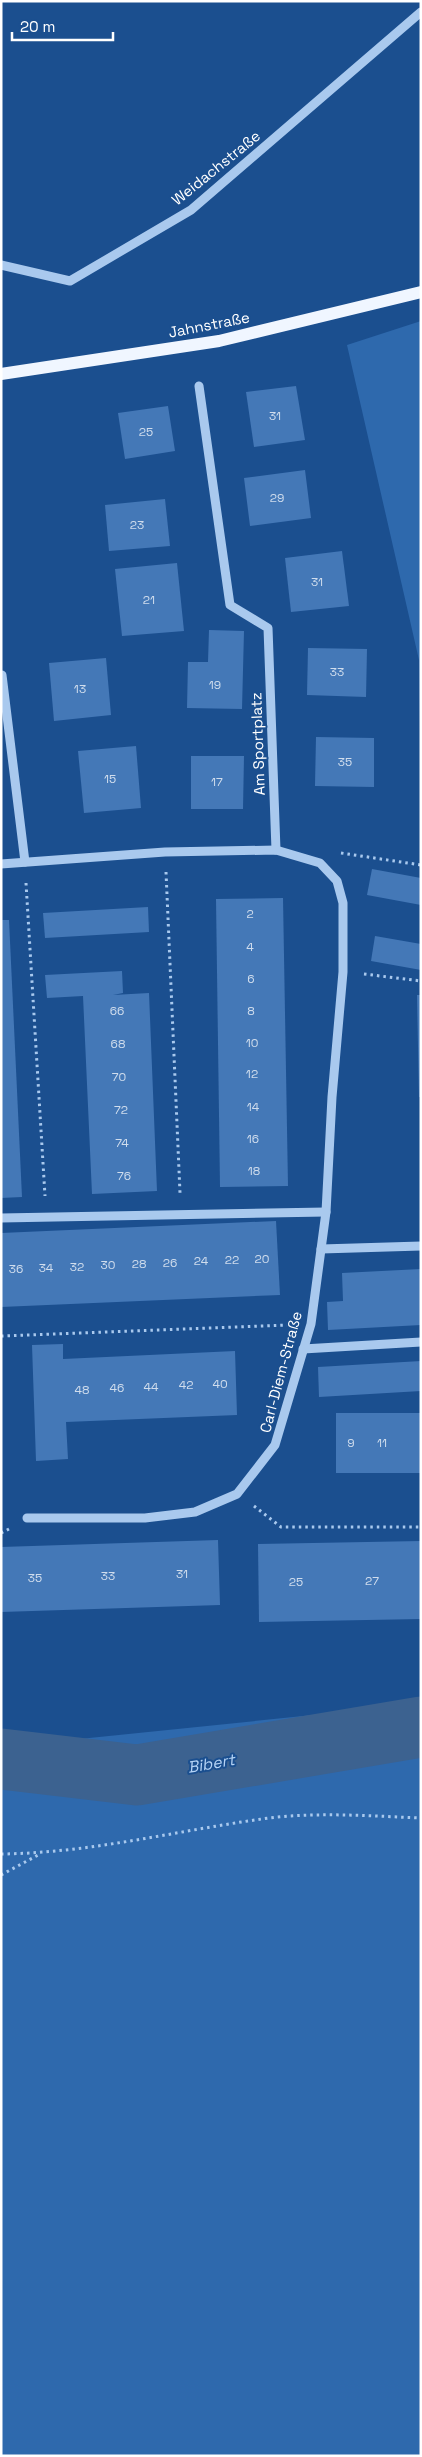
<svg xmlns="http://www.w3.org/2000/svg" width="422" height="2457" viewBox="0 0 422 2457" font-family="'Space Grotesk',sans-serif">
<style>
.green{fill:#2e69ad}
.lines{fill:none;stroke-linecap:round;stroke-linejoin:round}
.river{stroke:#3c6290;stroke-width:61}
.building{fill:#4478b7}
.path{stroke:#a9c9ee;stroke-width:3;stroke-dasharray:2.5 4;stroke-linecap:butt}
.minor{stroke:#a9c9ee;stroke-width:9}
.major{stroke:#f0f6ff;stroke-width:12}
.labels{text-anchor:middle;stroke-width:4;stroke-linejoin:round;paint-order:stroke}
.number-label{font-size:12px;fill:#d0dded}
.street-label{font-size:15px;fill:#fff;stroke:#1b4f8f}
.water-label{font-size:16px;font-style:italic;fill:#b5d3f5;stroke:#1b4f8f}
</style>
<rect width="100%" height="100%" fill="#1b4f8f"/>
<g class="green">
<path d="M421,321V800L419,660L347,345Z"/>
<path d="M421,1704V2456H1V1747Z"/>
</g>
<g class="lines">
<path class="river" d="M1,1759L137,1775L421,1727"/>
</g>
<g class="building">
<path d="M296,386L305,440L254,447L246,392Z"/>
<path d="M168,406L175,451L125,459L118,413Z"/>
<path d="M305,470L311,518L250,526L244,478Z"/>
<path d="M165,499L170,546L109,551L105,505Z"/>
<path d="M342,551L349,606L291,612L285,558Z"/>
<path d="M177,563L184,631L122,636L115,569Z"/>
<path d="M209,630L244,631L242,709L187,708L188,662H208Z"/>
<path d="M308,648L367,649L366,697L307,695Z"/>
<path d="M106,658L111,715L54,721L49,663Z"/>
<path d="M316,737L374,738V787L315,786Z"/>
<path d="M136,746L141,808L84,813L78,751Z"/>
<path d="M191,756H244L243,809H191Z"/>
<path d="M372,869L421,878V905L367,895Z"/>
<path d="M283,898L288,1186L220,1187L216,899Z"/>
<path d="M148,907L149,932L45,938L43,913Z"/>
<path d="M1,920H9L22,1197L1,1198Z"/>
<path d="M375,936L421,944V970L371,961Z"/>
<path d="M122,971L123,993L113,995L149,993L157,1191L92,1194L83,996L47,998L45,975Z"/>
<path d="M417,995H421V1097H419Z"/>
<path d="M276,1221L280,1295L1,1307V1233Z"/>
<path d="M421,1269V1325L328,1330L327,1302L343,1301L342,1273Z"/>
<path d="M63,1344V1359L235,1351L237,1415L66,1422L68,1459L36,1461L32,1345Z"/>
<path d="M421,1361V1391L319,1397L318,1367Z"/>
<rect x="336" y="1413" width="85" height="60"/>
<path d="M218,1540L220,1605L1,1612V1547Z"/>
<path d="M421,1541V1619L259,1622L258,1544Z"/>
</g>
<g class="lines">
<g class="path">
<path d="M341,853L421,865"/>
<path d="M166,872L180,1193"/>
<path d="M26,883L45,1196"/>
<path d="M364,974L421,981"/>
<path d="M1,1336L287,1325"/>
<path d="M254,1506L281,1527H421"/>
<path d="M1,1533L9,1529"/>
<path d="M1,1854C92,1853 179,1830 269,1818C319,1812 370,1816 421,1818"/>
<path d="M1,1875L40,1854"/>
</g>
<g class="minor">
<path d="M1,265L70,281L191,210L421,12"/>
<path d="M199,386L230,605L268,628L276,850"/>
<path d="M2,675L25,862"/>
<path d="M1,864L165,852L276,850L320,863L337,881L343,903V972L332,1097L326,1212L311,1324L275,1445L237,1494L195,1512L145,1518H27"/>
<path d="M1,1218L326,1212"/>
<path d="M321,1249L421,1246"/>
<path d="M303,1349L421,1342"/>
</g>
<path class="major" d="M1,374L219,341L421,292"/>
</g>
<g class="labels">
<g class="number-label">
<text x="275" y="420">31</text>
<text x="146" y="436">25</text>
<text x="277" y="502">29</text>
<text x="137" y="529">23</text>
<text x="317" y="586">31</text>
<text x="149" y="604">21</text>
<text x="337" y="676">33</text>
<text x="215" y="689">19</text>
<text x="80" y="693">13</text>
<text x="345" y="766">35</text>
<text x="110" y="783">15</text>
<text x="217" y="786">17</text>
<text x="250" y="918">2</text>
<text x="250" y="951">4</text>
<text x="251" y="983">6</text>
<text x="117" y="1015">66</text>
<text x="251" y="1015">8</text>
<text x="252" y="1047">10</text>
<text x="118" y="1048">68</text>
<text x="252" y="1078">12</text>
<text x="119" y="1081">70</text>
<text x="253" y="1111">14</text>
<text x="121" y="1114">72</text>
<text x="253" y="1143">16</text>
<text x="122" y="1147">74</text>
<text x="254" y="1175">18</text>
<text x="124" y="1180">76</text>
<text x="262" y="1263">20</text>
<text x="232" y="1264">22</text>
<text x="201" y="1265">24</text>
<text x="170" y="1267">26</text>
<text x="139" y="1268">28</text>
<text x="108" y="1269">30</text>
<text x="77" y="1271">32</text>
<text x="46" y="1272">34</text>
<text x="16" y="1273">36</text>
<text x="220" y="1388">40</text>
<text x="186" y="1389">42</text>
<text x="151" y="1391">44</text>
<text x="117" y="1392">46</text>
<text x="82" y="1394">48</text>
<text x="351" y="1447">9</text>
<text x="382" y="1447">11</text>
<text x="182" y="1578">31</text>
<text x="108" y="1580">33</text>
<text x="35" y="1582">35</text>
<text x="372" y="1585">27</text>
<text x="296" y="1586">25</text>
</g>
<g class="street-label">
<text transform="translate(216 168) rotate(-39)" y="5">Weidachstraße</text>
<text transform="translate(209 325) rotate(-11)" y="5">Jahnstraße</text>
<text transform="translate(258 744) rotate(-92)" y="5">Am Sportplatz</text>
<text transform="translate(281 1372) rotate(-75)" y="5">Carl-Diem-Straße</text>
</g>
<g class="water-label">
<text transform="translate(211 1763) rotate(-10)" y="6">Bibert</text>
</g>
</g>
<rect width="422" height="2457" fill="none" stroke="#ffffff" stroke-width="5"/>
<path d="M12 32v8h101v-8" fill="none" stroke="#ffffff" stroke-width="2.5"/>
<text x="20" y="32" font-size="15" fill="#ffffff" stroke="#1b4f8f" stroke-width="4" paint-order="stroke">20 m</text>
</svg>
